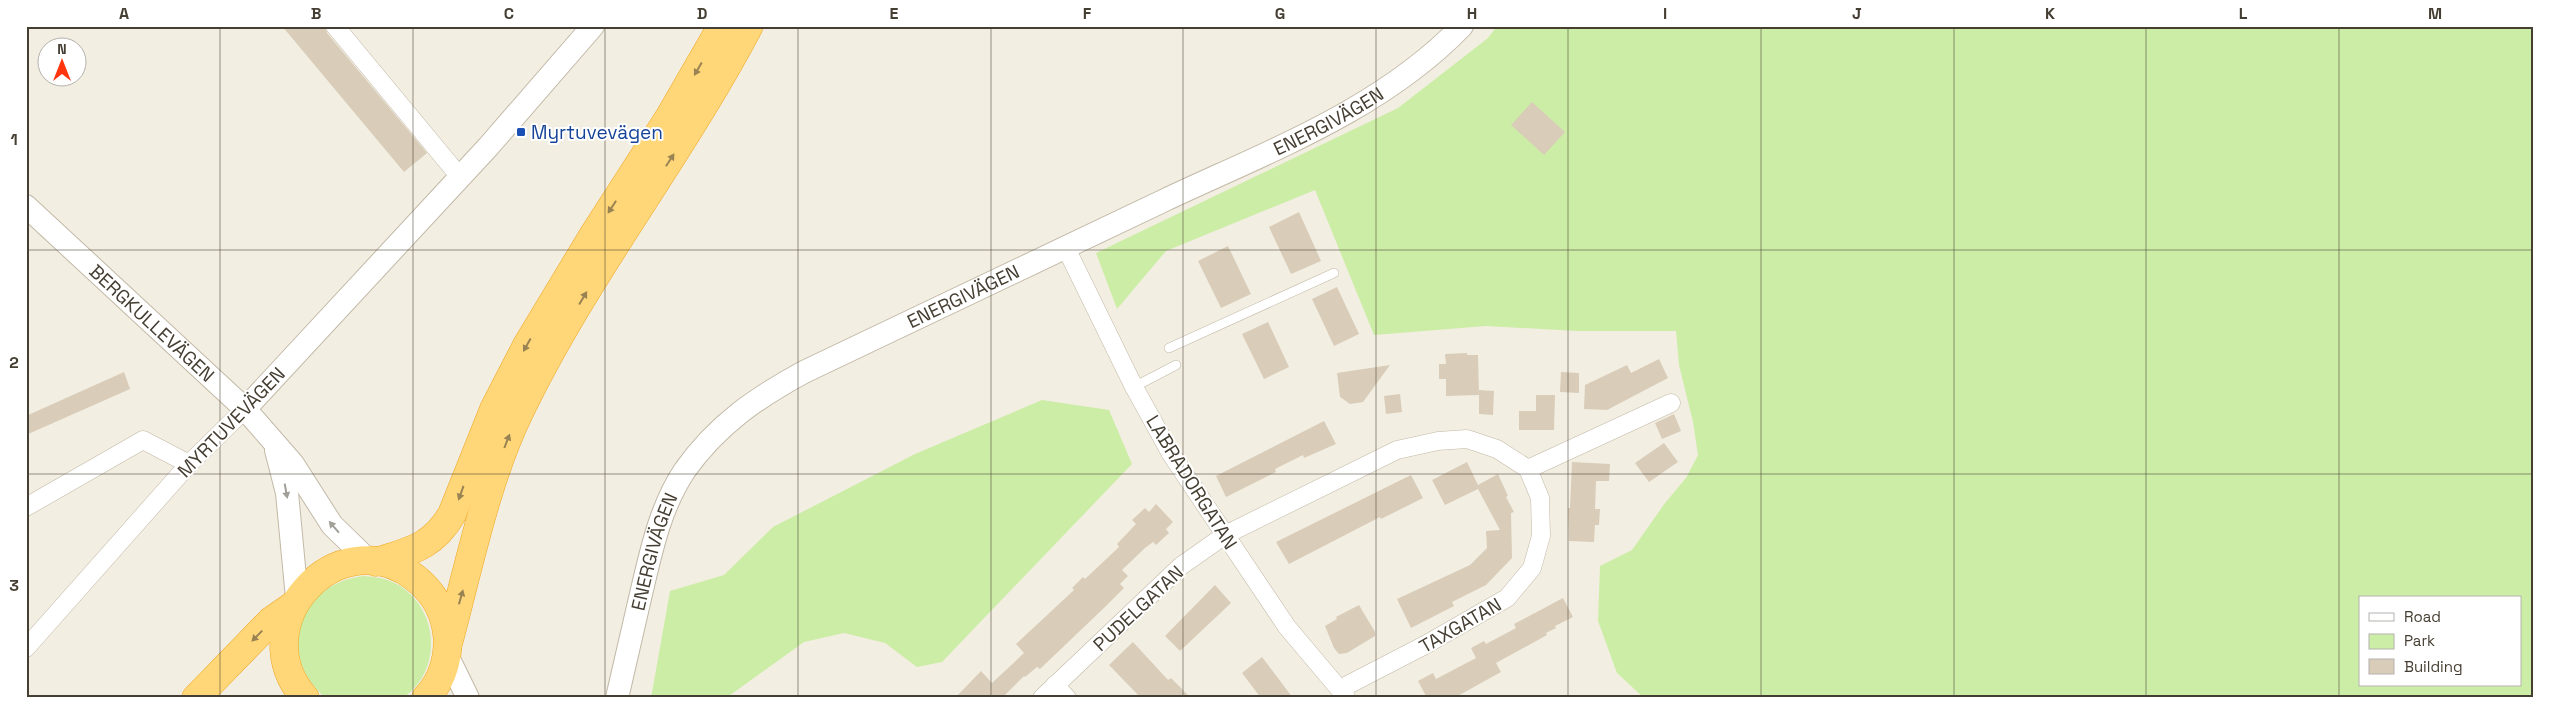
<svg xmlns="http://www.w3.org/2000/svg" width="2559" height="724" viewBox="0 0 2559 724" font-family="'Space Grotesk',sans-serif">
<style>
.green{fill:#cceda6;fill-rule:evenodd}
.building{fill:#d9cdb9}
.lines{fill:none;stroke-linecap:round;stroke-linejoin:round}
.service-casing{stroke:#c2b9a7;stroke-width:10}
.minor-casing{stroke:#c2b9a7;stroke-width:19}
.tertiary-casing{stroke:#c2b9a7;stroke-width:24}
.trunk-casing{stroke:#eea622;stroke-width:29}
.service{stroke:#fff;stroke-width:9}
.minor{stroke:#fff;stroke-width:18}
.tertiary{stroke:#fff;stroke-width:22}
.trunk{stroke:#ffd778;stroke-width:28}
.oneway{fill:#998352}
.oneway2{fill:#a29e98}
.grid{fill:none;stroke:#453e32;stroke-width:1;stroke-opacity:0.55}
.transit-dot{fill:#1a4fb4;stroke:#fff;stroke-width:2}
.labels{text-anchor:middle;stroke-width:4;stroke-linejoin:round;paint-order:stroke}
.street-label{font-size:19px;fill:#453e32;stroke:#fff}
.transit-label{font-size:19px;fill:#164399;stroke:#fff;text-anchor:start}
.neatline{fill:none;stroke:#453e32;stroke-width:2}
.grid-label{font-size:16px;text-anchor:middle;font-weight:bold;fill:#453e32}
</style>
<rect width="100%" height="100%" fill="#f3eee2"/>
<g class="green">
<path d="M1497,26H2533V698H1644L1617,673L1598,621L1600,566L1632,550L1665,503L1686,478L1698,455L1693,422L1679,365L1676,331H1577L1486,326L1374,335L1315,190L1166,251L1117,309L1096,253L1398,108L1488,38ZM2360,598H2520V685H2360Z"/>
<path d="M1042,400L1109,410L1132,464L942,662L917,667L885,643L844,633L804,642L726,698H651L670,591L724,575L773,527L915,454Z"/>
<path d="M363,576C377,577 391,579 403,588C440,615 441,672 403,698H326C275,655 298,584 363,576Z"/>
</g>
<g class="building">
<path d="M282,26H325L327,33L427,153L404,172Z"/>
<path d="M1532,102L1565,132L1544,155L1511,125Z"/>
<path d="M1299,212L1321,261L1291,274L1269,227Z"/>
<path d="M1228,246L1251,294L1221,308L1198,261Z"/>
<path d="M1337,287L1359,334L1334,346L1312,299Z"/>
<path d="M1268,322L1289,367L1264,379L1242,334Z"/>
<path d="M1467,353V355H1478L1479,395L1446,396V379H1439V364H1446L1445,354Z"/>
<path d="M1659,359L1668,378L1607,410L1584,409L1585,385L1627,365L1631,373Z"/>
<path d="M1390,365L1363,402L1350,404L1340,397L1337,373Z"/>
<path d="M124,372L130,389L26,435V416Z"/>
<path d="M1561,372L1579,373V393L1560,392Z"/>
<path d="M1479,390L1494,391L1493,415L1479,414Z"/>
<path d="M1400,394L1402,412L1386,414L1384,396Z"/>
<path d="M1536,395H1555L1554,430H1519V411H1536Z"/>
<path d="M1674,414L1681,431L1662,439L1655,423Z"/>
<path d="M1324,421L1336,444L1304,458L1303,455L1275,469L1276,472L1226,497L1216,476Z"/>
<path d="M1664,443L1678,462L1649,482L1635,463Z"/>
<path d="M1467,462L1478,485L1498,474L1508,496L1506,497L1514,512L1511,513L1512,558L1486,585L1452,602L1454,606L1411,628L1397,599L1470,565L1487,548L1486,531L1500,530L1478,489L1445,505L1432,480Z"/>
<path d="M1572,462L1610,464L1609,481H1596L1595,509H1600L1599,525H1595L1594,542L1569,541L1568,508H1570Z"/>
<path d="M1411,475L1423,498L1381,519L1380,517L1289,564L1276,542Z"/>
<path d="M1156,504L1173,522L1166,529L1169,533L1156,545L1153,542L1145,548L1122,570L1128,576L1120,584L1124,588L1105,607L1040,669L1037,667L1025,677L1024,676L1005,695L1007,698H955L981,671L992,683L1024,653L1016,644L1074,590L1072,588L1083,577L1085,579L1119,547L1117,544L1136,524L1132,520L1145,508L1149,512Z"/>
<path d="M1215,585L1231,603L1180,651L1165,636Z"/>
<path d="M1563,598L1573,617L1555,626L1556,628L1546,633L1547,635L1496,663L1501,672L1454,698H1427L1418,681L1433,673L1436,679L1476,658L1471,648L1484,641L1486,644L1516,628L1514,624Z"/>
<path d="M1359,605L1375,632V636L1347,653L1339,654L1334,648L1325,626L1337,619L1336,617Z"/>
<path d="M1133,642L1168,680L1171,678L1191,698H1141L1109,665Z"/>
<path d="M1262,657L1293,698H1261L1242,673Z"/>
</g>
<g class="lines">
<g class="service-casing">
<g id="service">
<path d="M1169,348L1334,273"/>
<path d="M1134,387L1176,365"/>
</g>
</g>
<g class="minor-casing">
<g id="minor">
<path d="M335,26L460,177"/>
<path d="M1066,248L1134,387L1171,454L1287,627L1346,697"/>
<path d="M1528,469L1671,403"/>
<path d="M26,507L143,440L189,464"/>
<path d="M26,648L189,464L245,409"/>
<path d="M1055,685L1067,698"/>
<path d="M1042,698L1181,566L1225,535L1397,450L1438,441L1467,439L1497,449L1528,469L1540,498L1541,536L1532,568L1507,598L1425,645L1340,689"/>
</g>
</g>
<g class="tertiary-casing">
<g id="tertiary">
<path id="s1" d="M26,206L245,409L293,464L332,525L369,561"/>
<path d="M245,409L488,147L593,26"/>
<path d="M276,450L287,493L297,598"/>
<path d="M447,655L468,698"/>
<path id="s2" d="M617,698C625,663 633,629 641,594C651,552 660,507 685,470C717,425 756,398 804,372C924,315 1044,257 1165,200C1269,151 1381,110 1462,26"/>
</g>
</g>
<g class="trunk-casing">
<g id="trunk">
<path d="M376,562C410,551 433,547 452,514L494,409L527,345L594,234L670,116L722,26"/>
<path d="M448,644C468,570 486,481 519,413C584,277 679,159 749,26"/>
<path d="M196,698L271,621L294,605"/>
<path d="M305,698C241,625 337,519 414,577C430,589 442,607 446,627C451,652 444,679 426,698"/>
</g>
</g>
<use href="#service" class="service"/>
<use href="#minor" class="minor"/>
<use href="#tertiary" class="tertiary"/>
<use href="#trunk" class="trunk"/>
</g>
<defs><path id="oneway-solid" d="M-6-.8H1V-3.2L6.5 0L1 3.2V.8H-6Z" transform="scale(1.25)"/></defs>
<g class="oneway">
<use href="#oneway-solid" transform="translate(698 69) rotate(120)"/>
<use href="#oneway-solid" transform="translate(670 160) rotate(-57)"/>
<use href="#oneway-solid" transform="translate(612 207) rotate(123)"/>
<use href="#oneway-solid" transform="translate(583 298) rotate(-59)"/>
<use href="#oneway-solid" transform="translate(527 345) rotate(119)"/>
<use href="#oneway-solid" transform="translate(507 441) rotate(-69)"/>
<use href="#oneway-solid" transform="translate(461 493) rotate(110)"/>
<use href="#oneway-solid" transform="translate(461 597) rotate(-74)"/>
<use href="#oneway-solid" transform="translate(257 636) rotate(134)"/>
</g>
<g class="oneway2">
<use href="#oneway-solid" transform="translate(286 491) rotate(80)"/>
<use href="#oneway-solid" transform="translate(334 527) rotate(-131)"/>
</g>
<path class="grid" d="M220,26V698M413,26V698M605,26V698M798,26V698M991,26V698M1183,26V698M1376,26V698M1568,26V698M1761,26V698M1954,26V698M2146,26V698M2339,26V698M26,250H2533M26,474H2533"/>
<rect class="transit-dot" x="516" y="127" width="10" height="10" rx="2.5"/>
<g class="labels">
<g class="street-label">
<text dy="7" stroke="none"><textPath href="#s2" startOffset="976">ENERGIVÄGEN</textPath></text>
<text dy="7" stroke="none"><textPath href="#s2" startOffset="571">ENERGIVÄGEN</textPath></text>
<text dy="7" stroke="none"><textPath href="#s1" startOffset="172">BERGKULLEVÄGEN</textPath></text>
<text transform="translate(231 422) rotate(-46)" y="7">MYRTUVEVÄGEN</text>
<text transform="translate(1192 482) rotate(58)" y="7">LABRADORGATAN</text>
<text dy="7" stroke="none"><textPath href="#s2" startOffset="151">ENERGIVÄGEN</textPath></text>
<text transform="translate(1138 608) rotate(-43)" y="7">PUDELGATAN</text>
<text transform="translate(1460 625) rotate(-30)" y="7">TAXGATAN</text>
</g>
<g class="transit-label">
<text x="531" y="139">Myrtuvevägen</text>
</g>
</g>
<rect width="2559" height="724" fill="none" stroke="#ffffff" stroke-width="55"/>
<rect x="2359" y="596" width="162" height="90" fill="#ffffff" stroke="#b5b2ad"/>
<rect x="2369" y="613" width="25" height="8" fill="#ffffff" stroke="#b5b2ad"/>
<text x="2404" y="622" font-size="15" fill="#453e32">Road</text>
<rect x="2369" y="634" width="25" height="15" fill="#cceda6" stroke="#b5b2ad"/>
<text x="2404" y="646" font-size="15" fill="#453e32">Park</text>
<rect x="2369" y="659" width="25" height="15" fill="#d9cdb9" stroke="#b5b2ad"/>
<text x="2404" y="672" font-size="15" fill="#453e32">Building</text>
<g transform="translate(62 62)"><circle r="24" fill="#ffffff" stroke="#b5b2ad"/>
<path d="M0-4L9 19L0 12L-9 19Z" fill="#ff350d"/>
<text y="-8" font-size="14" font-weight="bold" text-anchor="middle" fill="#453e32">N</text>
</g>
<rect x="28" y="28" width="2504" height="668" class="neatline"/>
<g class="grid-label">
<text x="124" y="19">A</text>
<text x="316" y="19">B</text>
<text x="509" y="19">C</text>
<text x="702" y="19">D</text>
<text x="894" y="19">E</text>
<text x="1087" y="19">F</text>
<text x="1280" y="19">G</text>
<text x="1472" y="19">H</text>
<text x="1665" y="19">I</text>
<text x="1857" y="19">J</text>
<text x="2050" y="19">K</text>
<text x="2243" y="19">L</text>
<text x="2435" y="19">M</text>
<text x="14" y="145">1</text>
<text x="14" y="368">2</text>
<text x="14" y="591">3</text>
</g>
</svg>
